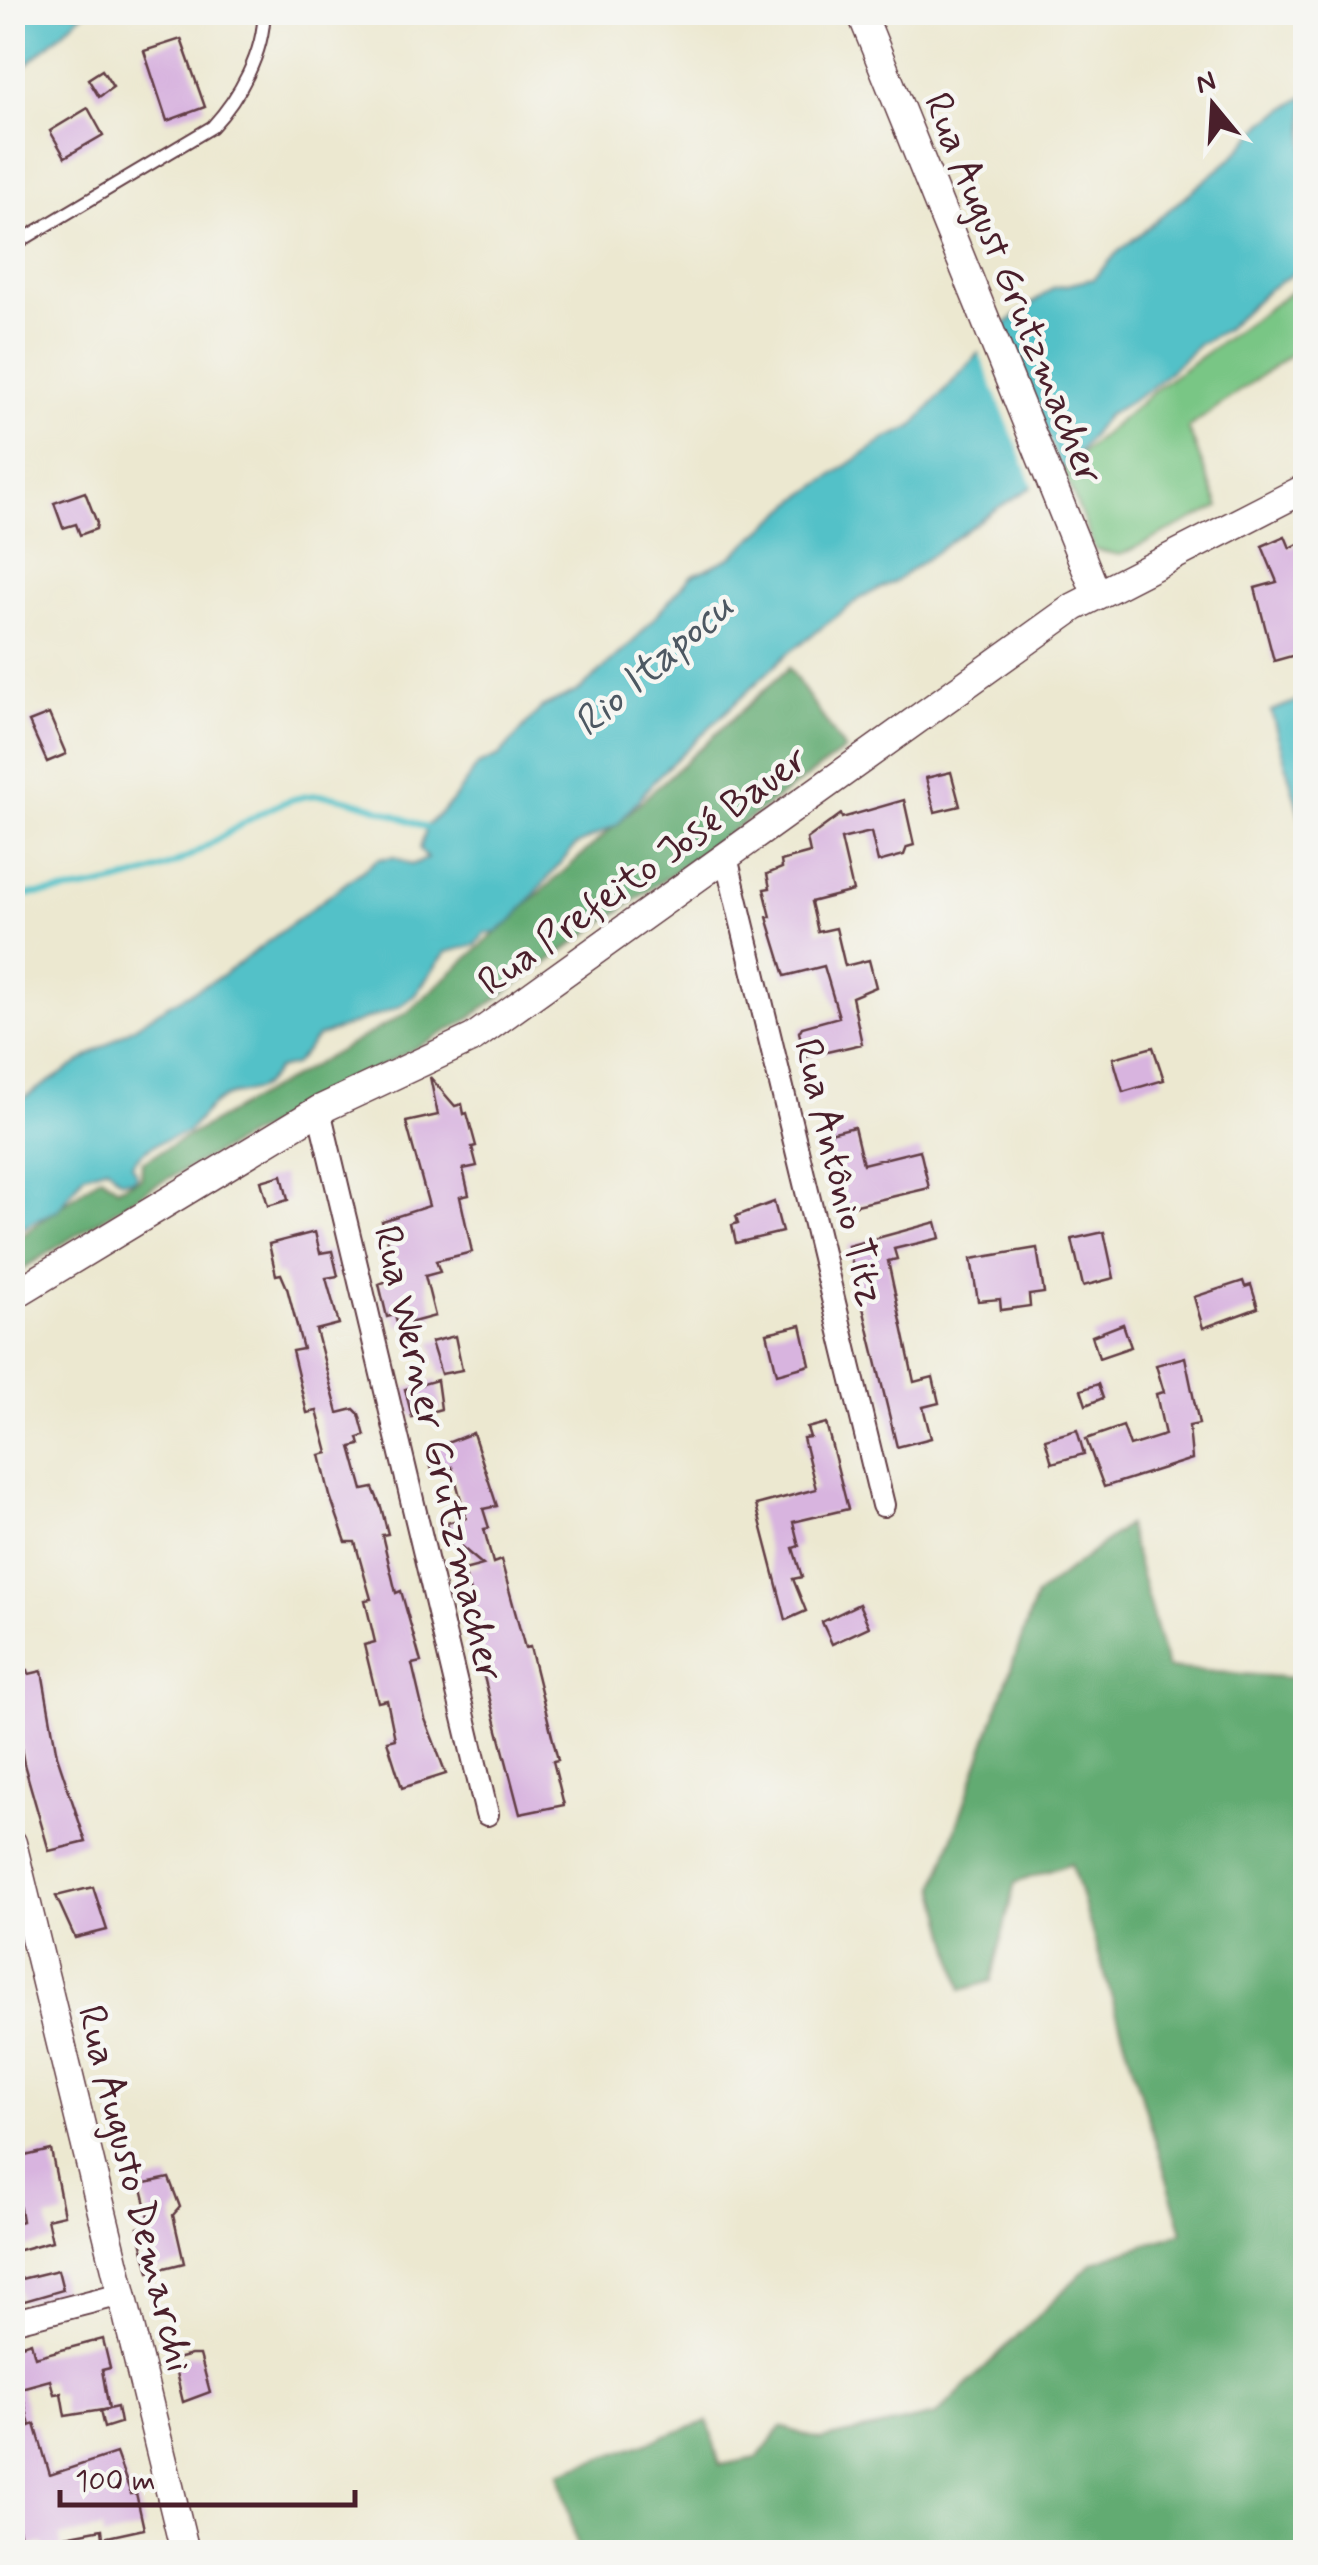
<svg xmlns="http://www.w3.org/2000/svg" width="1318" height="2565" viewBox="0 0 1318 2565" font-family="Mynerve,sans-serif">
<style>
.green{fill:#79c685;stroke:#627258;stroke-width:2.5}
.forest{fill:#62ab72;stroke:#56654e;stroke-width:2.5}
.water{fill:#53c1c8;stroke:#4e707a;stroke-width:2.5}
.pier{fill:#ece8d0}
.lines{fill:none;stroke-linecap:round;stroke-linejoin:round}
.stream{stroke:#53c1c8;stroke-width:6}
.building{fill:#d8b4df}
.service-casing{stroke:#623d44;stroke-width:15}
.minor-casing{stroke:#623d44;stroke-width:26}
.tertiary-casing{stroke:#623d44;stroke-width:31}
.service{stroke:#fff;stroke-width:11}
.minor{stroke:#fff;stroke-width:22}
.tertiary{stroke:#fff;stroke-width:28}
.labels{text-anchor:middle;stroke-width:9;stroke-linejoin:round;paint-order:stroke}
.street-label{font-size:40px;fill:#4a1f2b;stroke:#f6f6f2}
.water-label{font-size:42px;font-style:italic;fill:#4d5862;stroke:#f6f6f2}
</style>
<rect width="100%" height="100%" fill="#f6f6f2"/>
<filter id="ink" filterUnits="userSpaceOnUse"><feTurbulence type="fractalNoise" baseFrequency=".01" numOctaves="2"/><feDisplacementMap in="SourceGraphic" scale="20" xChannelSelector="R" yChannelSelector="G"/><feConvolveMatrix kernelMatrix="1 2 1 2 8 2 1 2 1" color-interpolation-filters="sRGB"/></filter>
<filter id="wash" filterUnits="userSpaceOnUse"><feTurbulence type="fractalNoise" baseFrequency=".0048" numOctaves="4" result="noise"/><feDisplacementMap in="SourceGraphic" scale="40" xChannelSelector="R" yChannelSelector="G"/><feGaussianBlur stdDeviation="2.25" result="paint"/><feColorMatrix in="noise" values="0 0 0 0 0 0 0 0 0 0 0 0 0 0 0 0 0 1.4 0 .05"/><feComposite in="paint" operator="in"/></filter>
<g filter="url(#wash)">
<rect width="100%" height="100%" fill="#ece8d0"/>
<path class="green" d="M1305,282V344L1188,428L1219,507L1120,555L1095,550L1063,469L1160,386Z"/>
<g class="forest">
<path d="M789,668L845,750L463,1023L154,1186L13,1275L12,1243L101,1176L118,1188L141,1178L142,1162L408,1012Z"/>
<path d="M1127,1525L1167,1668L1305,1679V2552H579L559,2473L708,2421L720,2465L757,2458L781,2427L820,2440L936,2415L1093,2262L1183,2232L1071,1863L1015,1883L991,1981L962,1990L936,1886L1036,1596Z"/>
</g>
<g class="water">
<path d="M13,12H84V13L14,76Z"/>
<path d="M1305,96V266L1266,291L1226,329L1199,344L1149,390L1106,416L1072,462L996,509L894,582L862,597L787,654L657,777L618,824L575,846L512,921L496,933H485L476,945L446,952L414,996L399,1007L317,1037L294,1065L277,1069C259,1094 258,1089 231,1095C213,1099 198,1120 187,1133C167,1139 145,1145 132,1164L137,1176L132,1180H120L108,1167L84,1174L59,1209L13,1233V1105L168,1005L222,976L378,859L395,857L411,865L427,859L420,849L427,826L452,802L478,765L499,756L541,708L580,690L634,641L691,576L730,558L797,500L887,438L911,428L1004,325L1053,288L1093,279L1118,252L1232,158L1265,122Z"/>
<path d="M1305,698V834L1271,711Z"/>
</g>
<path class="pier" d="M1001,320L1063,474L1035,491L976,345Z"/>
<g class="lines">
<path class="stream" d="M12,895C66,894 122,885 171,865C216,847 266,797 317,795C351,795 404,818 435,832"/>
</g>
<g id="blocks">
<g class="building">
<path d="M181,39L205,107L167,121L144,51Z"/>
<path d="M102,70L113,87L99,97L88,79Z"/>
<path d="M88,108L103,135L65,157L50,131Z"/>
<path d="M85,492L97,523L96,529L80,535L76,524L63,528L54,503Z"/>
<path d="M1285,536L1290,548L1306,540V652L1274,661L1255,588L1277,582L1262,546Z"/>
<path d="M49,714L66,754L47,762L29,722Z"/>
<path d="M951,772L960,806L935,812L926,778Z"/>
<path d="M904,800L914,845L907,847L904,855L878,862L871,832L841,839L853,891L811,902L818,932L836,928L845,966L869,960L876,987L852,997L862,1044L805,1057L799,1032L802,1027L839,1017L824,966L785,976L767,917H771L764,889L770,888L767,874L782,868L781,861L810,853L807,839L841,814L842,818Z"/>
<path d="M1153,1047L1164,1080L1123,1092L1113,1058Z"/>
<path d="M430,1077L455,1106L462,1104L464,1114L467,1113L476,1146L472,1147L477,1166L463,1169L469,1195L460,1197L472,1252L436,1261L440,1272L425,1276L435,1316L398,1326L395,1315L387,1317L379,1284L398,1277L382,1221L429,1206L406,1122L438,1115Z"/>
<path d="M854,1127L863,1164L920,1150L929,1188L840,1209L822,1135Z"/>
<path d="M282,1175L288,1200L268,1206L261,1181Z"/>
<path d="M774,1202L782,1232L736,1243L732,1225L738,1223L736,1216Z"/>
<path d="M936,1222L940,1238L894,1249L897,1259L888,1261L914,1382L933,1377L939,1403L923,1407L931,1438L897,1447L848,1246Z"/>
<path d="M315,1232L320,1253L332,1251L338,1276L326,1278L339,1324L316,1330L338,1413L354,1409L359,1414L365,1436L358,1438L360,1445L351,1447L363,1490L373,1488L381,1507L388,1534L382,1535L396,1593L401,1591L421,1662L412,1664L425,1719L446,1774L402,1788L387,1741L395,1739L387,1700L378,1702L364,1645L375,1642L365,1600L371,1599L355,1542H346L330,1496L320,1455L328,1453L317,1411L307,1413L292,1351L303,1349L287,1288L281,1274L276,1275L269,1244Z"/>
<path d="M1104,1232L1114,1278L1083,1286L1072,1239Z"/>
<path d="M1037,1248L1044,1293L1029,1295L1030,1306L1001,1310L1000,1299L978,1301L971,1259Z"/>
<path d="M1243,1281L1245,1287L1251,1285L1258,1308L1203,1328L1194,1297Z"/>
<path d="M1123,1324L1131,1347L1099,1358L1092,1336Z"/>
<path d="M801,1325L810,1365L777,1374L767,1333Z"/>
<path d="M455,1336L462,1370L441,1374L431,1342Z"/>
<path d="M1185,1357L1199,1424L1189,1426L1192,1459L1104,1487L1086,1439L1123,1426L1130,1446L1165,1435L1156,1394L1164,1392L1156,1365Z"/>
<path d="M437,1380L441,1409L412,1417L405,1389Z"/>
<path d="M1098,1384L1103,1398L1086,1405L1081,1390Z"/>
<path d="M826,1423L848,1509L793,1522L799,1546L793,1548L802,1577L793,1579L806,1611L786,1620L756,1505L816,1489L803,1438L810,1437L807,1428Z"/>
<path d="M1077,1430L1084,1454L1052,1463L1045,1439Z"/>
<path d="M473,1433L497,1506L483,1509L489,1528L484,1529L493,1563L501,1560L525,1648L530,1647L558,1760L553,1761L564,1805L520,1814L477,1650L475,1632L480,1631L464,1570L483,1565L451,1538L447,1523L466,1518L452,1467L432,1470L426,1451Z"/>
<path d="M859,1604L869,1627L832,1644L822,1622Z"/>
<path d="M28,1670L29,1674L42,1671L57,1756L86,1842L49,1851L24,1764L12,1699V1674Z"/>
<path d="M93,1887L107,1930L75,1938L56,1896Z"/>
<path d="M51,2150L64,2215L47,2219L52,2241L12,2252V2224L22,2221L12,2159Z"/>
<path d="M169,2178L180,2207L173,2215L184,2263L149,2272L138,2228L151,2225L141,2184Z"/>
<path d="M58,2270L63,2290L21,2302L17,2280Z"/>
<path d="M103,2339L110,2368L102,2370L109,2409L65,2416L61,2393L54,2394L50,2380L21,2388L30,2426L35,2424L50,2475L116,2453L131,2494L136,2493L144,2529L103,2538L102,2529L60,2537L62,2552H45L43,2543L24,2548L12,2503V2348L31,2342L35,2357Z"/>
<path d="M191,2355H200L210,2392L183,2402L173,2360Z"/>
<path d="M117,2407L120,2423L104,2428L100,2411Z"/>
</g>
</g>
</g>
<g filter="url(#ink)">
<use href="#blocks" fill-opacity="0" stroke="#623d44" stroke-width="2.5"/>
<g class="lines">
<g class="service-casing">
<path id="service" d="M17,243L212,127C239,98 264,53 264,12"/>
</g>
<g class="minor-casing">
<g id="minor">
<path d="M726,857L883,1505"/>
<path d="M319,1110L487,1814"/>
<path d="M12,2322L121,2294"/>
</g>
</g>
<g class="tertiary-casing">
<g id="tertiary">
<path d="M861,12L1096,593"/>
<path d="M12,1296L319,1110L473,1038L1074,607L1306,488"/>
<path d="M12,1843L185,2552"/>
</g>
</g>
<use href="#service" class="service"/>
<use href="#minor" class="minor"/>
<use href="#tertiary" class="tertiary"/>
</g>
</g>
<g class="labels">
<g class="street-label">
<text transform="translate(1015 288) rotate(68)" y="14">Rua August Grutzmacher</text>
<text transform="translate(642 869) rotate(-36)" y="14">Rua Prefeito José Bauer</text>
<text transform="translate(841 1172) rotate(76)" y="14">Rua Antônio Titz</text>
<text transform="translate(440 1453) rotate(77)" y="14">Rua Werner Grutzmacher</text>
<text transform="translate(137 2188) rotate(76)" y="14">Rua Augusto Demarchi</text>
</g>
<g class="water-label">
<text transform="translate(652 663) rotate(-41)" y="15">Rio Itapocu</text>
</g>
</g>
<rect width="1318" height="2565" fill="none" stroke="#f6f6f2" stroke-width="50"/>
<g transform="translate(1213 105) rotate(342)" stroke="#f6f6f2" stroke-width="8" paint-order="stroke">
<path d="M0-8L18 38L0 25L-18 38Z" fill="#4a1f2b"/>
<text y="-15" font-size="28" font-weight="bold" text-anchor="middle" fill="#4a1f2b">N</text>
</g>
<path d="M60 2490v15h295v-15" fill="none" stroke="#4a1f2b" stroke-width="5"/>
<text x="75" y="2490" font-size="30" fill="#4a1f2b" stroke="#f6f6f2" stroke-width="8" paint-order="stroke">100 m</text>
</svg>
